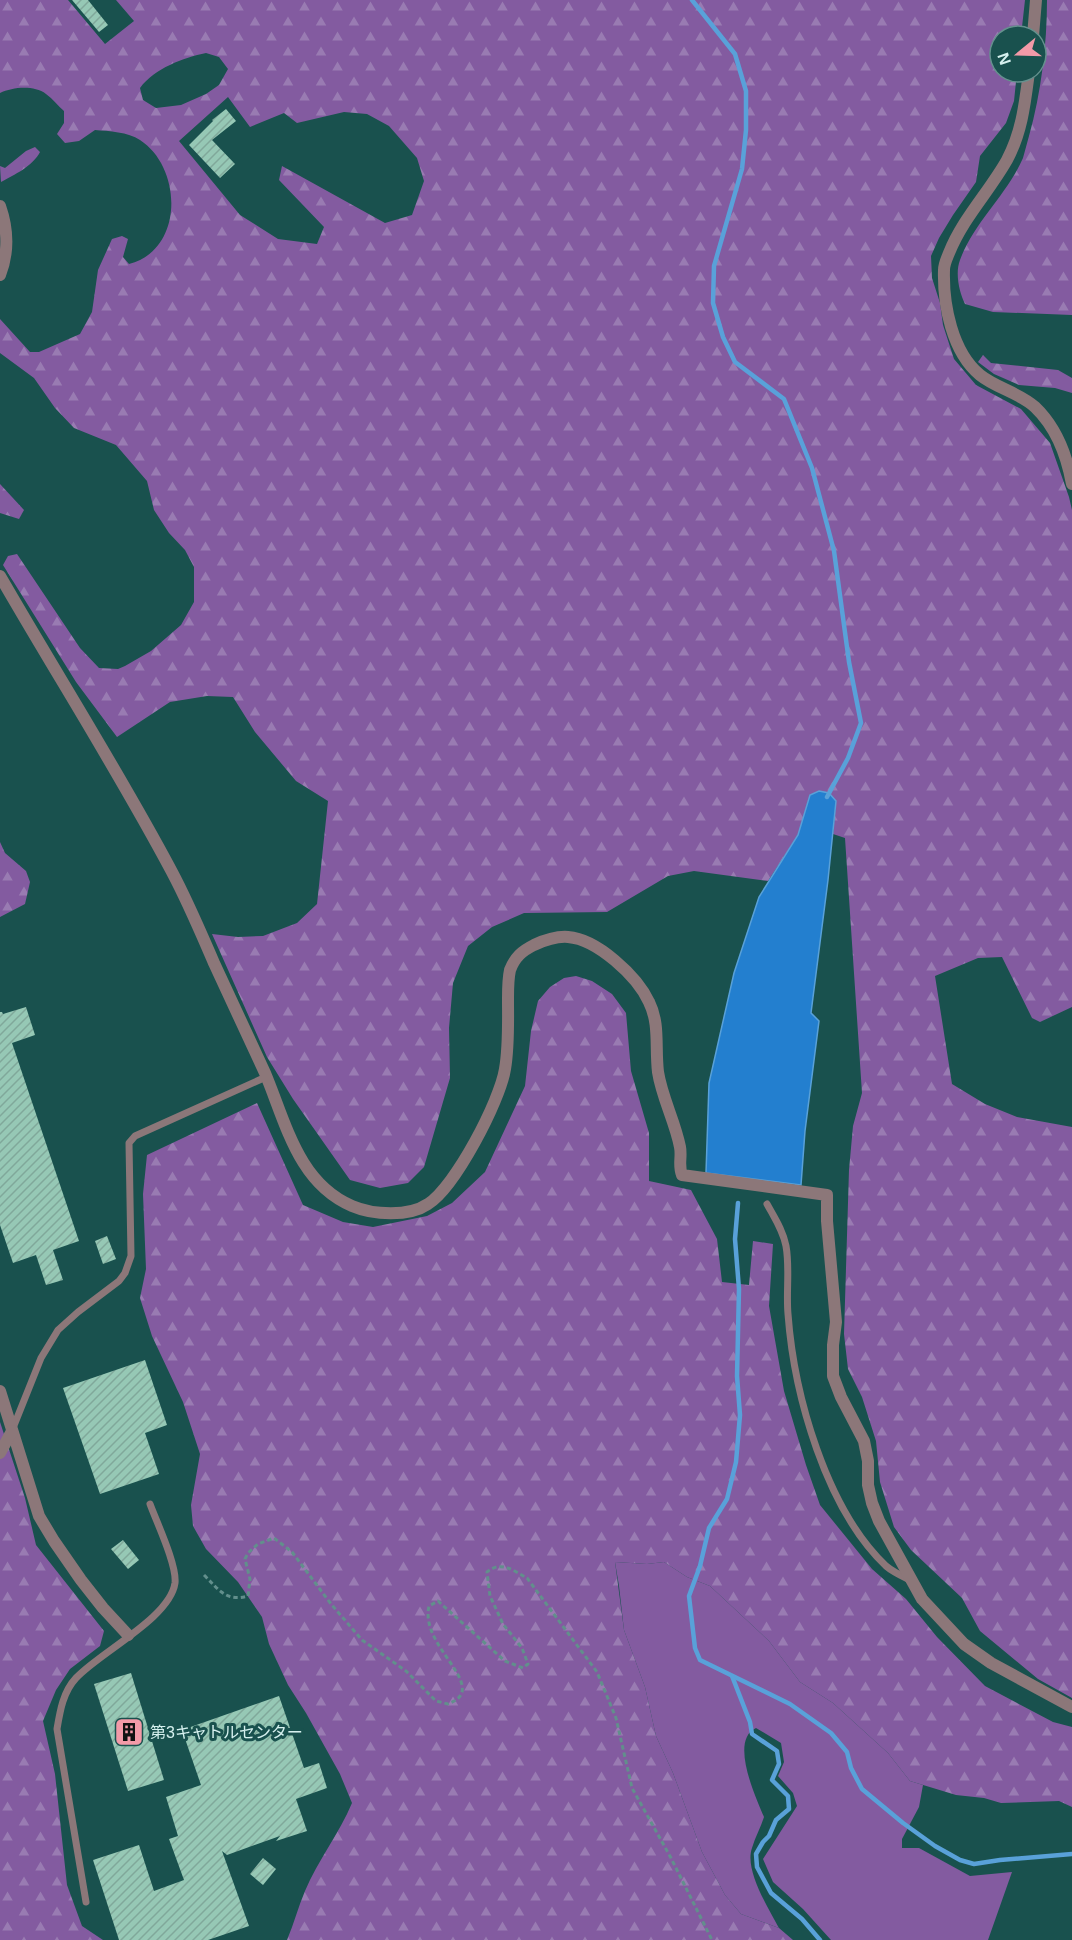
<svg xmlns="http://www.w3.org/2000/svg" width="1072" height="1940" viewBox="0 0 1072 1940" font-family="Helvetica,'Noto Sans JP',sans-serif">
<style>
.grass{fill:#835ba0}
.forest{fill:url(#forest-firs);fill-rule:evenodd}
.water{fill:#237fcf;stroke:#59a1d9;stroke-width:1.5}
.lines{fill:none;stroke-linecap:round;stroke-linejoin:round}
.stream{stroke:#59a1d9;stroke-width:4.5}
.building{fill:url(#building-hatch)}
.path{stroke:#628f8c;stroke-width:3;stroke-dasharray:4.5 3;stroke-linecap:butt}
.service{stroke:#8c7779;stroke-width:7}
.minor{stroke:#8c7779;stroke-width:12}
.labels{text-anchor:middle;stroke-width:6;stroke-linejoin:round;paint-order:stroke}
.poi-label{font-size:16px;fill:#d6f1ef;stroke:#19514e;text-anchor:start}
</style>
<defs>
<pattern id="forest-firs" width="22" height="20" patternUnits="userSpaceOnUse" patternTransform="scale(1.5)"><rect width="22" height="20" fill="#835ba0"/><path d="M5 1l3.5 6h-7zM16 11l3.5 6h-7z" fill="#997bb2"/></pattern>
<pattern id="building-hatch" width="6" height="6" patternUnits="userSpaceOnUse" patternTransform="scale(1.5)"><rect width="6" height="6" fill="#96c8b5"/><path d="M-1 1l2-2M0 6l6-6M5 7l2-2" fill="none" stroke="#80a89a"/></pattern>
</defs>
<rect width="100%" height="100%" fill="#19514e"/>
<path class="grass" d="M615,1562L647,1564L664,1562L687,1577L710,1586L769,1641L800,1682L833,1703L888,1753L910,1781L923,1785L919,1807L902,1839V1848H919L970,1876L1012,1872L988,1940H831L803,1909L773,1882L763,1859L797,1806L793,1793L778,1776L784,1762L781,1743L756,1728C729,1740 756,1798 764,1817C761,1827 755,1837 752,1848C744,1870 769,1909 779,1928L741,1914L725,1895L702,1852L673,1773L656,1736L645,1687L624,1630L619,1586Z"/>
<g class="forest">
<path d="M0,0H68L105,44L134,21L116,0H1025L1021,36H1000V72H1017L1014,101L1006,123L980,156L976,182L953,215L939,238L931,256L932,278L940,303L943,325L954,359L976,385L1021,409L1050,443L1069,497L1072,510V1007L1040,1022L1032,1018L1002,957L978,958L935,976L952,1084L985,1104L1017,1117L1072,1127V1698L1038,1679L980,1631L962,1598L911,1550L894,1527L880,1482L876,1441L862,1397L848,1369L844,1334L849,1170L853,1126L862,1093L845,838L833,834L836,801L810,795L798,835L768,881L694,871L668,876L607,912L524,913L492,927L468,946L453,983L449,1028L450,1078L424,1167L408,1183L380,1188L350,1180L293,1099L267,1057L212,934L238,937L263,936L297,923L317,904L328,801L296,781L255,732L233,697L207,696L170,702L117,737L76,682L3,565L8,556L17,554L80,648L99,668L118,669L125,666L151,651L181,625L194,602V567L185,550L169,533L154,510L147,481L116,445L74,428L55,408L34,378L0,353V319L30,352H39L80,334L92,312L98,270L112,239L122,236L128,239L123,257L129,264C184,250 183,168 140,140C128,132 109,131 95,130L79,141L65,143L57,134L64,123V111C58,106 53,99 46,94C34,85 13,87 0,93ZM206,53L219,57L228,69L219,85L206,94L181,105L156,108L143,100L140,88C155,68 183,58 206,53ZM228,97L250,127L284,113L297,123L344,112L367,114L389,126L417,158L424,181L412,215L385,223L282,166L279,180L324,227L317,244L278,239L240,215L179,141Z"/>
<path d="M1047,0H1072V315L993,312L965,304C959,292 955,273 960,260C974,222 1007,195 1023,158C1025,151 1027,143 1029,136C1041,93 1047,45 1047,0Z"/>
<path d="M35,147L40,152C33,166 14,175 1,182L0,166L5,168L26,151Z"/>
<path d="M983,355L991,363L1058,370L1072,378V393L1055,388L1019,385L994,374L978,362Z"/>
<path d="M0,484L24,510L19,519L0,513Z"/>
<path d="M0,842L5,853L26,871L30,882L25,904L0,917Z"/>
<path d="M576,976L592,981L612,994L626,1013L631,1071L649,1133V1181L691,1190L717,1239L722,1282L749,1285L753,1241L773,1244L769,1306L784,1391L806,1465L820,1505L872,1569L906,1599L937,1637L985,1686L1053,1722L1072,1727V1807L1059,1801L1001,1803L984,1798L956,1795L910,1781L888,1753L833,1703L800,1682L769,1641L710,1586L687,1577L664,1562L647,1564L615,1562L624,1630L645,1687L656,1736L673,1773L702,1852L725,1895L741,1914L779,1928L793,1940H287C294,1924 298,1907 305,1891C318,1860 339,1834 352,1803L340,1774L306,1713L288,1685L269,1644L262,1617L238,1582L206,1549L193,1526L191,1505L200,1454L183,1402L152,1336L140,1298L146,1269L143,1194L147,1155L257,1103L303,1205L343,1222L373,1227L427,1216L452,1203L485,1172L525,1086L531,1031L538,1001L550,987L564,978Z"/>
<path d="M0,1422L25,1498L36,1545L104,1631L100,1646L70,1669L56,1690L43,1721L55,1774L67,1885L82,1926L103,1940H0Z"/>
</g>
<path class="water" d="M819,791L829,793L836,801L828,880L811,1013L819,1021L805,1131L801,1185L706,1173L709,1083L734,973L759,897L798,835L810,795Z"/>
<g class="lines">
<g class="stream">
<path d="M692,0L735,54L746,91V130L742,169L714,266L713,303L723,337L735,362L784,399L812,468L834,551L849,662L861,723L848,758L827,797"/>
<path d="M738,1203L735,1239L739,1289L737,1376L740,1415L736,1462L727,1499L709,1528L700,1566L689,1596L695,1648L700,1660L790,1704L831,1733L847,1752L851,1768L862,1789L903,1823L935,1846L960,1860L974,1864L1000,1860L1072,1854"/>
<path d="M732,1676L750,1722L752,1734L777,1751L779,1764L772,1780L788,1796L789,1809L776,1820L769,1836L763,1842L756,1854L757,1867L771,1893L802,1919L820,1940"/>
</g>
</g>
<g class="building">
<path d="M72,0H88L108,25L99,32Z"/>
<path d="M226,109L236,121L212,140L235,164L220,178L189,145L213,121L212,120Z"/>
<path d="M26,1007L35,1035L12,1043L79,1241L53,1250L63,1280L46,1285L36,1255L13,1263L0,1225V1012H2L3,1014Z"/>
<path d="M107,1236L116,1259L103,1264L95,1241Z"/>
<path d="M145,1360L167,1425L145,1433L159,1474L100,1494L63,1388Z"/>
<path d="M123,1540L139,1560L128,1569L111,1549Z"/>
<path d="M131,1673L164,1780L128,1791L94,1684Z"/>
<path d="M279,1696L304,1768L319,1763L327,1788L296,1799L307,1831L276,1841L280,1836L227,1855L222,1851L249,1926L208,1940H119L93,1860L139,1845L154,1891L184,1880L169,1839L178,1836L166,1797L201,1785L182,1730Z"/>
<path d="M263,1858L276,1869L263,1885L250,1874Z"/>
</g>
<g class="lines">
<path class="path" d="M204,1575C219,1590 226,1602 248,1596L250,1579L245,1559L248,1553L258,1544L274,1538L292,1552L331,1604L362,1640L406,1671L436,1701L448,1704C454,1701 460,1699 462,1692C467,1671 421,1640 429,1606L438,1601L505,1661L523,1668L528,1664L522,1648L503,1624L490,1596L487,1572C501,1560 514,1571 527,1578L597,1672L616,1718L632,1788L671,1858L712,1940"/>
<g class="service">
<path d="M767,1204C774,1217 783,1230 786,1246C790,1268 786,1292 788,1314C794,1395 826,1509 886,1566C893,1572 902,1576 910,1580"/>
<path d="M13,1428L41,1358L58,1330L78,1312L119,1281L125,1273L131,1256L129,1143L135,1136L266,1077"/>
<path d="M86,1902L57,1729C60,1711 63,1692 76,1678C100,1652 170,1618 175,1583C177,1565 157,1523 150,1504"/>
</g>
<g class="minor">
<path d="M1033,36L1036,0"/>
<path d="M1029,72C1025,103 1022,132 1007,160C989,192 963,218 949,253C947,258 944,264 944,270C943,305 952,352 980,375C996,388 1020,393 1035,407C1057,428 1067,456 1072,484"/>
<path d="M0,206C8,229 9,252 0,275"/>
<path d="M0,576C57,675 119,772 172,872C188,902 201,933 214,963C231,1000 248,1036 265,1073C286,1123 298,1183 352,1206C373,1215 409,1217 428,1204C455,1187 500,1101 505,1069C509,1046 508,1022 508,998C508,989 508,979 510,970C515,957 522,951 534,945C545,940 556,936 568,937C597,939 637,976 649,1002C660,1024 655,1047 658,1072C662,1098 675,1121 680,1147C682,1157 678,1165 682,1175L827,1195V1221L836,1322L833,1345V1376L841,1397L864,1441L868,1461V1485L872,1503L879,1521L922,1599L964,1644L991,1663L1072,1707"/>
<path d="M0,1391L39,1516L54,1541L81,1580L103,1608L128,1635"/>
<path d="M0,1453L12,1431"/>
</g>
</g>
<defs>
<g id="building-square" transform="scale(1.5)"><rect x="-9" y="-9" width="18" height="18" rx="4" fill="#f39aa8" stroke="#19514e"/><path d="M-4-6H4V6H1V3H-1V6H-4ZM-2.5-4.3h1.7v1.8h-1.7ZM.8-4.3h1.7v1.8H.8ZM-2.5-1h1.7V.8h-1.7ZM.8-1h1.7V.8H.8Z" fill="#111"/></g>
</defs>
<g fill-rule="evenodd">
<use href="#building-square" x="129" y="1732"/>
</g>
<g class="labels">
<g class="poi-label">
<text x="150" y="1738">第3キャトルセンター</text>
</g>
</g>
<g transform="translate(1018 54) rotate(251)"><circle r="28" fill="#19514e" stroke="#65918e" stroke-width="1.5"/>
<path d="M0-4.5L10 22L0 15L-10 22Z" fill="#f39aa8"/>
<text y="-9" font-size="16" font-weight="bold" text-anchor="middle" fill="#d6f1ef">N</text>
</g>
</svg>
